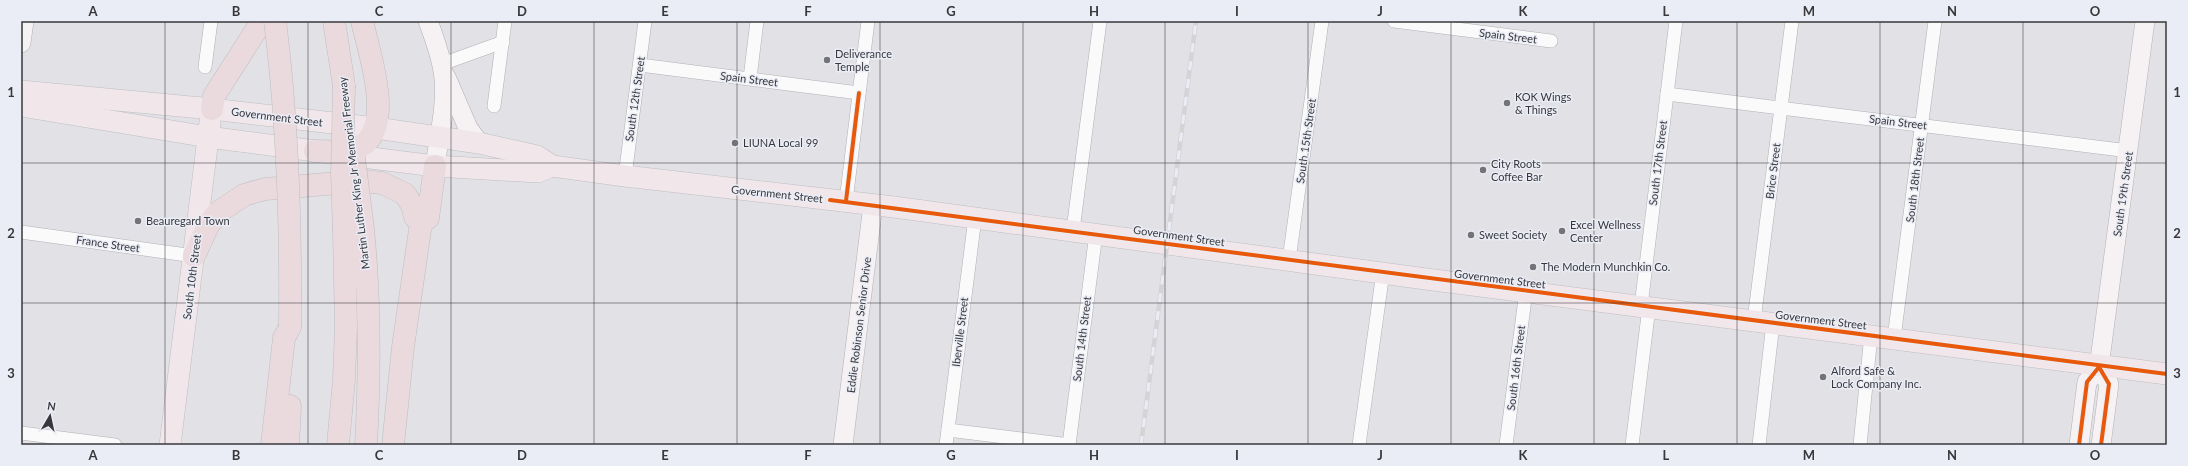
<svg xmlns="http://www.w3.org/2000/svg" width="2188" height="466" viewBox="0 0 2188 466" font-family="Lato,sans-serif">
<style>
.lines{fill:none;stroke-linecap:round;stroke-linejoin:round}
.street-casing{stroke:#b1b1b5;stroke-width:14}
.secondary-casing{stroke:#b1b1b5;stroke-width:20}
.primary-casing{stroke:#bebec0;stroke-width:22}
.highway-casing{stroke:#bebec0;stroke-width:23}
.street{stroke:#fafafb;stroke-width:13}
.secondary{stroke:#f6f1f3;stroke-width:19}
.primary{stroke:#f1e7ea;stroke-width:21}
.highway{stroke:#eadade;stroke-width:22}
.rail-casing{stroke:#d4d4d6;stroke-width:4.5}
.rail{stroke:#ebedf6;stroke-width:3;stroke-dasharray:9;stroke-linecap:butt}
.highway-bridge-casing{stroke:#bebec0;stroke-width:23;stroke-linecap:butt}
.highway-bridge{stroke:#eadade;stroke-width:22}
.cycleway-casing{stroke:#ebedf6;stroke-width:6}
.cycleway{stroke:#e8590c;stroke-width:4}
.grid{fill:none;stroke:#38383c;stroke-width:1;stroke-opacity:0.55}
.poi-dot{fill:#737378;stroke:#ebedf6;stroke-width:1.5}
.labels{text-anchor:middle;stroke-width:3;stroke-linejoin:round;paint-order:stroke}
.street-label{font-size:11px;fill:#38383c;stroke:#ebedf6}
.poi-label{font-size:11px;fill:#38383c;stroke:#ebedf6;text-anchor:start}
.neatline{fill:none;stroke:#38383c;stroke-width:1.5}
.grid-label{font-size:13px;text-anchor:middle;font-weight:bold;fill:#38383c}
</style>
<rect width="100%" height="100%" fill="#e1e1e6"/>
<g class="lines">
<g class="street-casing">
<g id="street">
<path d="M1394,21L1551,41"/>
<path d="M442,64L503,42"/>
<path d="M640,65L859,93"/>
<path d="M205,67L211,21"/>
<path d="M750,78L757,21"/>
<path d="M1667,94L2129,151"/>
<path d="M494,106L505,21"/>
<path d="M625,176L645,21"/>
<path d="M846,201L868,21"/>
<path d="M1073,230L1100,21"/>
<path d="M21,232L194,256"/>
<path d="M1289,260L1322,21"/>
<path d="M1641,306L1676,21"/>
<path d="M1754,320L1792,21"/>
<path d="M1894,338L1935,21"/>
<path d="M948,430L1070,445"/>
<path d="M21,433L115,445"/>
<path d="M946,445L975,218"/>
<path d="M1069,445L1096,233"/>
<path d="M1359,445L1383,272"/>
<path d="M1506,445L1526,291"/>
<path d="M1632,445L1649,307"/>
<path d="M1759,445L1773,323"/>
<path d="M1860,445L1871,335"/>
</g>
</g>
<g class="secondary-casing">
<g id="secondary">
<path d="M428,21C434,37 440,53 443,71C448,101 439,136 435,166"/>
<path d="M21,43L24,21"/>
<path d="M446,77L468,128L479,143"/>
<path d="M2099,367L2145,21"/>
<path d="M2099,367L2109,384L2101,445"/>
<path d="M843,445L873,205"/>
<path d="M2079,445L2087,382L2099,367"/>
</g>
</g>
<g class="primary-casing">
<g id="primary">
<path d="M21,91L212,109L376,128L479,143L537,156L552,166L625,176L894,207L1426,279L2167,374"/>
<path d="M21,106L208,137L315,151L435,166L538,172L552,166"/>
<path d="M170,445L210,122"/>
</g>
</g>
<g class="highway-casing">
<g id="highway">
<path d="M334,21L344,86"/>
<path d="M212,109L214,96L262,21"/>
<path d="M315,151C328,151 343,153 355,149C398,134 369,53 362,21"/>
<path d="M363,229C370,300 370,373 366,445"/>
<path d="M194,256L208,226L217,213L244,195L265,189L364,181L382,183L405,194L412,205L415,217L421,223"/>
<path d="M272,445L284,338L290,327"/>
<path d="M288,445L290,406"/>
<path d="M338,445L344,380L346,327L344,231"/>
<path d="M393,445L403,347L421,223L428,218L435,166"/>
</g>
</g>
<use href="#street" class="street"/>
<use href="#secondary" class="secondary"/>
<use href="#primary" class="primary"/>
<use href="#highway" class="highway"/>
<g class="rail-casing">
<path id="rail" d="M1141,445L1196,21"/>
</g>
<use href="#rail" class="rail"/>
<g class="highway-bridge-casing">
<g id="highway-bridge">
<path d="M275,21C288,123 291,224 290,327"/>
<path d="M354,158L363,229"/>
<path d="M344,231L342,173L344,86"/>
</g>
</g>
<use href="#highway-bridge" class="highway-bridge"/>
<g class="cycleway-casing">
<g id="cycleway">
<path d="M830,200L2167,374"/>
<path d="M846,201L859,93"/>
<path d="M2099,367L2109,384L2101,445"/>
<path d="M2079,445L2087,382L2099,367"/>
</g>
</g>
<use href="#cycleway" class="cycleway"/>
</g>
<path class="grid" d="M165,21V445M308,21V445M451,21V445M594,21V445M737,21V445M880,21V445M1023,21V445M1165,21V445M1308,21V445M1451,21V445M1594,21V445M1737,21V445M1880,21V445M2023,21V445M21,163H2167M21,303H2167"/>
<g class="poi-dot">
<circle cx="827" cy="60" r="4"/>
<circle cx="1507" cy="103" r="4"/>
<circle cx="735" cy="143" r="4"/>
<circle cx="1483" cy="170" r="4"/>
<circle cx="138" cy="221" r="4"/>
<circle cx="1562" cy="231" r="4"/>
<circle cx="1471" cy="235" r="4"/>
<circle cx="1533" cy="267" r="4"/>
<circle cx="1823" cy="377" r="4"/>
</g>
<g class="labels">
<g class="street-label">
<text transform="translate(1508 36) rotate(7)" y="4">Spain Street</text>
<text transform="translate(749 79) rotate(7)" y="4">Spain Street</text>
<text transform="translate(635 99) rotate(-82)" y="4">South 12th Street</text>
<text transform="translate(277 117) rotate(7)" y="4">Government Street</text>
<text transform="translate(1898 122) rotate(7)" y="4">Spain Street</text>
<text transform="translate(1306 141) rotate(-82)" y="4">South 15th Street</text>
<text transform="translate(1658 163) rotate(-83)" y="4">South 17th Street</text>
<text transform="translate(1773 171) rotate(-83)" y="4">Brice Street</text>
<text transform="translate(354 173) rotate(-97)" y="4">Martin Luther King Jr Memorial Freeway</text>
<text transform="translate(1915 180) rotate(-83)" y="4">South 18th Street</text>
<text transform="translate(777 194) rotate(6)" y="4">Government Street</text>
<text transform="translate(2123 194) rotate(-82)" y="4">South 19th Street</text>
<text transform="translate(1179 236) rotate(8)" y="4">Government Street</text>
<text transform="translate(108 244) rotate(8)" y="4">France Street</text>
<text transform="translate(192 277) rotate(-83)" y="4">South 10th Street</text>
<text transform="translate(1500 279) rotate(7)" y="4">Government Street</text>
<text transform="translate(1821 320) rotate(7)" y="4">Government Street</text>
<text transform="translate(859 325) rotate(-83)" y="4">Eddie Robinson Senior Drive</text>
<text transform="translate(960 332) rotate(-83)" y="4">Iberville Street</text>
<text transform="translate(1082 339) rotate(-83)" y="4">South 14th Street</text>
<text transform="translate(1516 368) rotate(-83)" y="4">South 16th Street</text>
</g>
<g class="poi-label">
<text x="835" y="58">Deliverance<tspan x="835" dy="13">Temple</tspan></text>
<text x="1515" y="101">KOK Wings<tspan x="1515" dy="13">&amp; Things</tspan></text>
<text x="743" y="147">LIUNA Local 99</text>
<text x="1491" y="168">City Roots<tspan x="1491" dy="13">Coffee Bar</tspan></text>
<text x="146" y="225">Beauregard Town</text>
<text x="1570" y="229">Excel Wellness<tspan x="1570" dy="13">Center</tspan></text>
<text x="1479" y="239">Sweet Society</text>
<text x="1541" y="271">The Modern Munchkin Co.</text>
<text x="1831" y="375">Alford Safe &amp;<tspan x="1831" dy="13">Lock Company Inc.</tspan></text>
</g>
</g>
<rect width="2188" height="466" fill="none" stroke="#ebedf6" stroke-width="44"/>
<g transform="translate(50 416) rotate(9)" stroke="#ebedf6" stroke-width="3" paint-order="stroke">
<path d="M0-3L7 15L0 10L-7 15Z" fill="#38383c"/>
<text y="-6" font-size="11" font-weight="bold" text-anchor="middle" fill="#38383c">N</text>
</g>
<rect x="22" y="22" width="2144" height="422" class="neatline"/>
<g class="grid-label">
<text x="93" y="16">A</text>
<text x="236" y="16">B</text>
<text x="379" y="16">C</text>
<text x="522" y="16">D</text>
<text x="665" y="16">E</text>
<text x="808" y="16">F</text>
<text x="951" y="16">G</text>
<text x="1094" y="16">H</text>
<text x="1237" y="16">I</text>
<text x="1380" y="16">J</text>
<text x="1523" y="16">K</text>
<text x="1666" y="16">L</text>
<text x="1809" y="16">M</text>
<text x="1952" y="16">N</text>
<text x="2095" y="16">O</text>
<text x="11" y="97">1</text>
<text x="2177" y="97">1</text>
<text x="11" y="238">2</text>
<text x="2177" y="238">2</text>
<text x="11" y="378">3</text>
<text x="2177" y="378">3</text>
<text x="93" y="460">A</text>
<text x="236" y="460">B</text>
<text x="379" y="460">C</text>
<text x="522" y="460">D</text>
<text x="665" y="460">E</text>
<text x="808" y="460">F</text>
<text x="951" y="460">G</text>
<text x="1094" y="460">H</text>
<text x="1237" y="460">I</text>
<text x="1380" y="460">J</text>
<text x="1523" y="460">K</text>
<text x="1666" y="460">L</text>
<text x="1809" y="460">M</text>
<text x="1952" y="460">N</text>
<text x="2095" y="460">O</text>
</g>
</svg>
